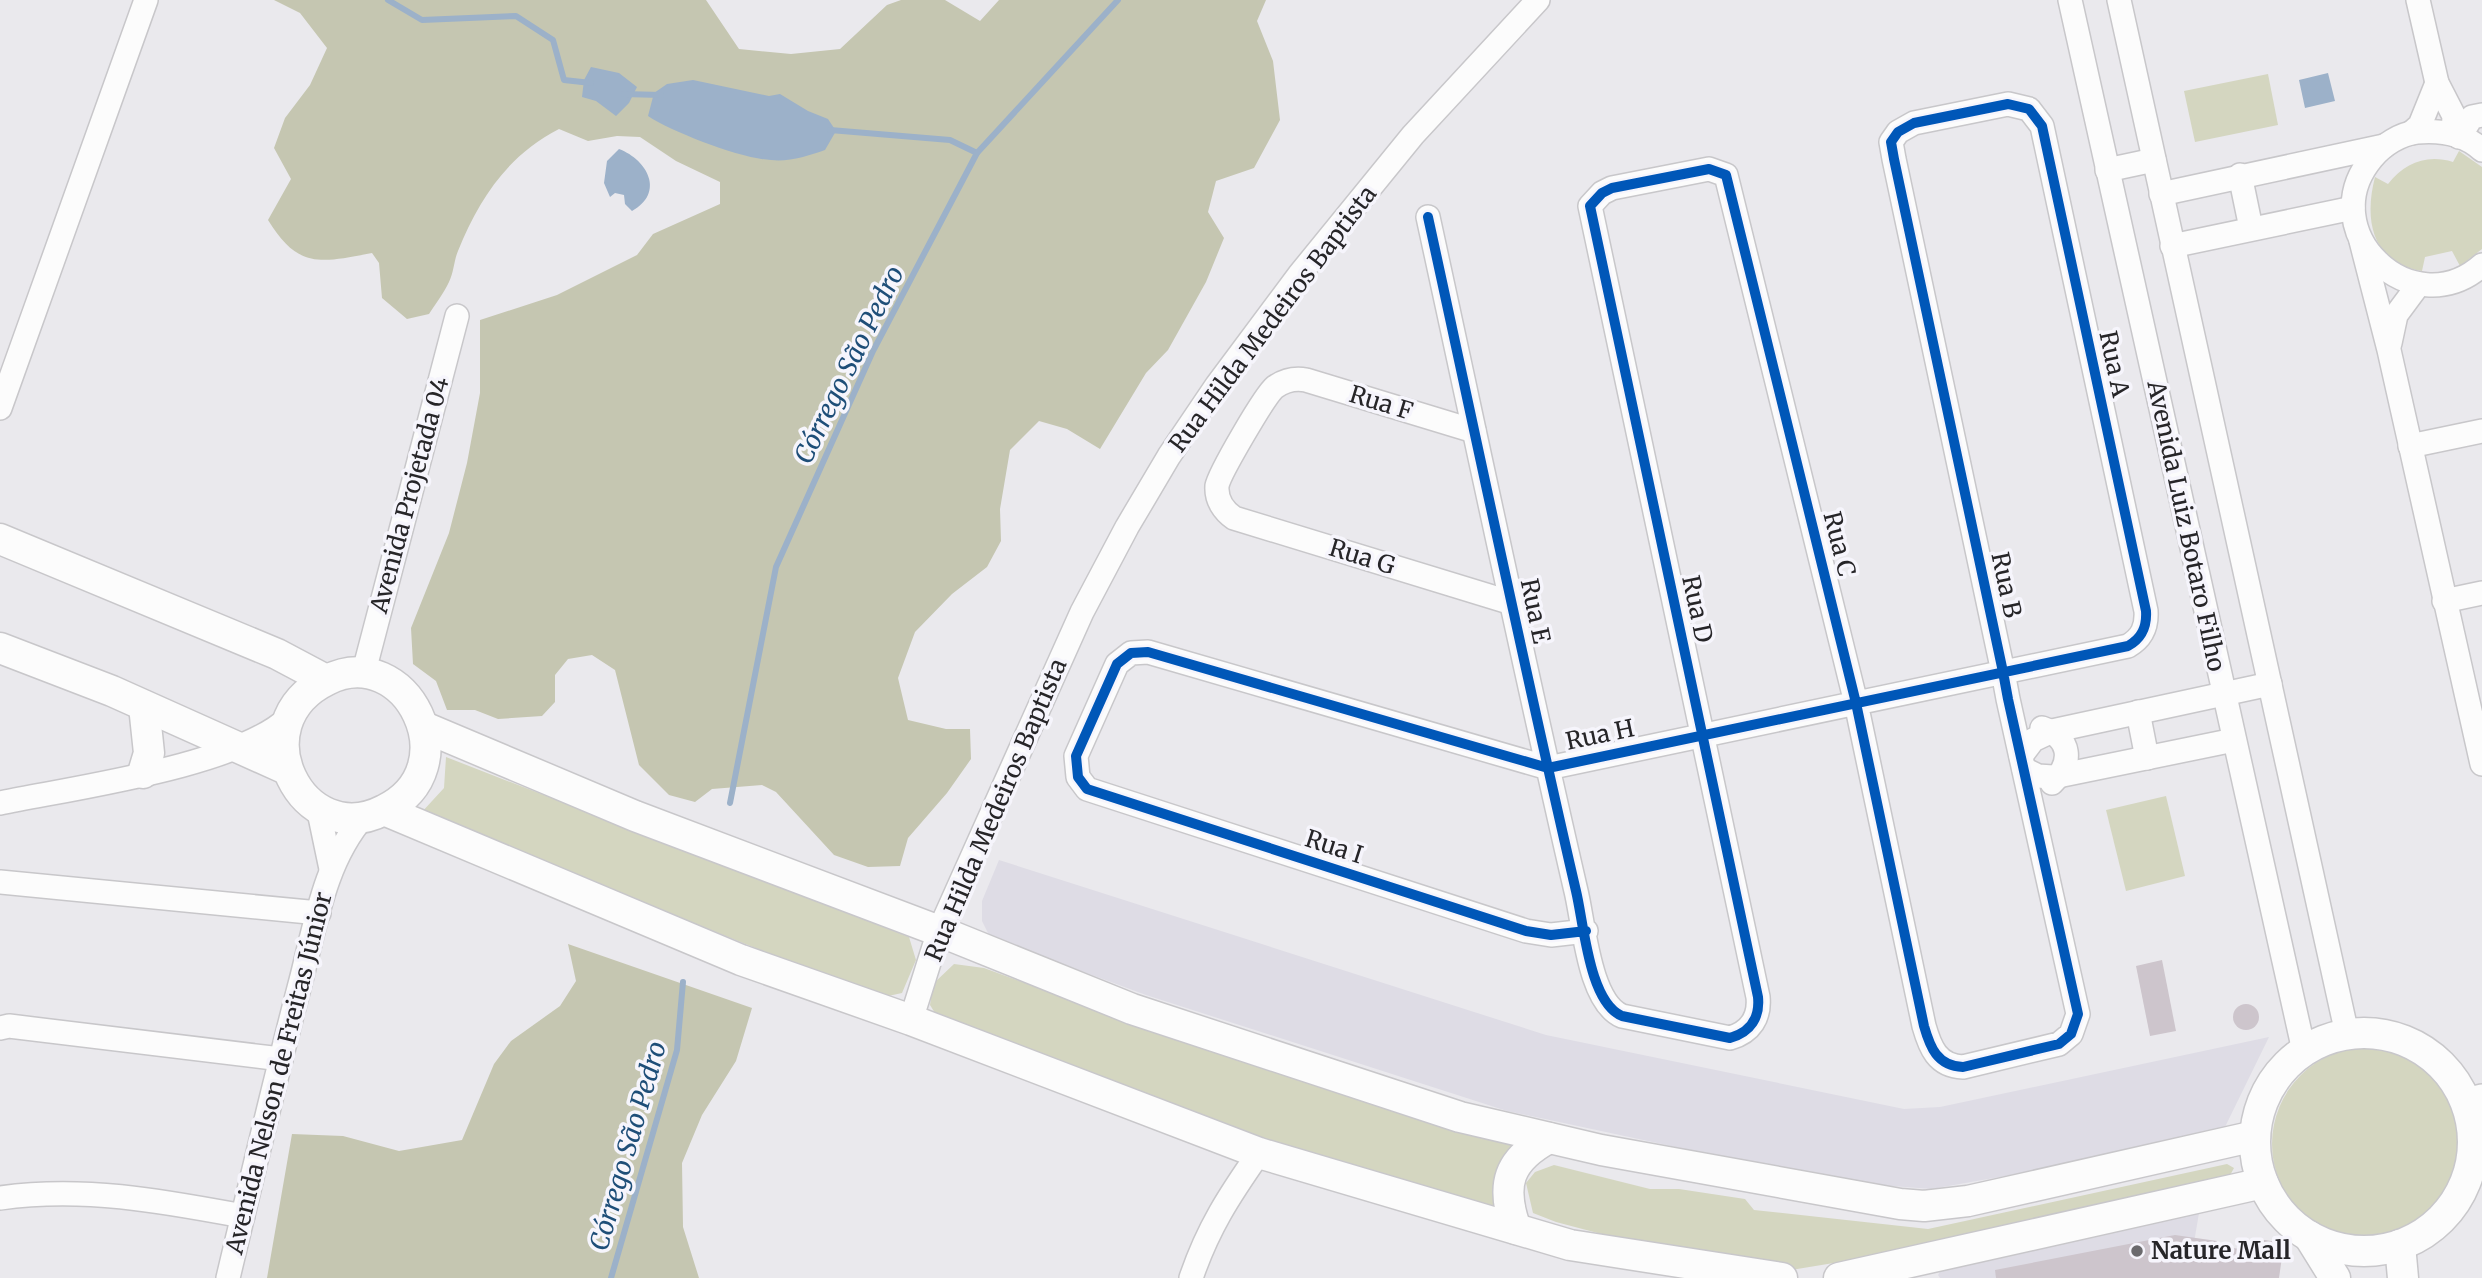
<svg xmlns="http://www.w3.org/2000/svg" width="2482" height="1278" viewBox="0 0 2482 1278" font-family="Merriweather,serif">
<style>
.built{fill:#dedce5}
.green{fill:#d4d6c0}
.forest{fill:#c5c6b1}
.water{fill:#9cb1c9}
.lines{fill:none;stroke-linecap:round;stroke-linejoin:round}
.stream{stroke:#9cb1c9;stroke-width:6}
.building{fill:#cdc5cc}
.minor-casing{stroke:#c8c7ca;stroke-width:26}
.major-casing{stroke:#c8c7ca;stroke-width:33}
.minor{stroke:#fcfcfc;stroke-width:23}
.major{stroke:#fcfcfc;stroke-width:30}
.cycleway-casing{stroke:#f6f5fc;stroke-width:15}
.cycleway{stroke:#0057b8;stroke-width:10}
.poi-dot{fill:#6b6a6d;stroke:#f6f5fc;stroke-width:2.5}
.labels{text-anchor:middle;stroke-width:7;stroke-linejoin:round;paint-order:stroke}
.street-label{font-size:24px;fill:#262528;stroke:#f6f5fc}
.poi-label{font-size:24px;font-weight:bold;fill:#262528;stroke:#f6f5fc;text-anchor:start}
.water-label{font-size:26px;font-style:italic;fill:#1e4e78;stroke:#f6f5fc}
</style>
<rect width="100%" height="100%" fill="#eae9ed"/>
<g class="built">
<path d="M999,860L1546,1035L1904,1109L1940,1107L2269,1037L2225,1127L2057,1167L1931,1189L1840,1182L1507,1111L1146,995L990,937L982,921V901Z"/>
<path d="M2199,1213L2188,1278H1940L1938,1275L1944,1265Z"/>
</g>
<g class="green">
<path d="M2268,74L2278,125L2195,142L2184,91Z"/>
<path d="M2459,151L2482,167V249L2460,266L2452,251L2425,257L2422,271C2371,263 2364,219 2375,177L2388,184C2405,163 2426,154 2453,162Z"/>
<path d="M446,757L909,937L916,960L902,993L879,998L421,813L444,788Z"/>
<path d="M2166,796L2185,876L2126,891L2106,810Z"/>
<path d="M954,964L984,968L1206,1049L1516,1145L1499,1213L1281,1148L940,1021L930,1005L933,984Z"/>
<circle cx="2369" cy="1144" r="97"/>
<path d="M2227,1164L2234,1168L2228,1179L1931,1247L1785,1271L1666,1251L1556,1222L1533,1213L1526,1183L1535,1172L1554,1165L1650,1189H1679L1745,1199L1754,1210L1928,1229Z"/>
</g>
<g class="forest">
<path d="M274,0H706L739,49L791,54L840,49L887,5L901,0H945L980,21L999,0H1266L1257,21L1273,61L1280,120L1254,168L1216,181L1208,212L1224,238L1206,282L1168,350L1146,373L1100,449L1067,429L1039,421L1010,450L1000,509L1001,541L987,567L952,594L915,632L898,678L908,720L946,729H970L971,759L947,793L908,838L900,866L868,867L834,855L776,792L762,785L712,789L695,802L669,795L639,765L615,670L592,655L568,659L555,675V702L542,716L498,719L475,710H447L436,681L413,664L411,628L449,533L467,463L480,393V320L557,295L637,255L653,234L720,204V182L676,161L640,137L617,136L588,141L559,129C508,155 479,199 458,251C454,260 454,272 449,282C444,293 436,303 429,314L407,319L382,298L379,263L372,253C320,263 298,269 268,220L291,179L274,148L285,118L310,85L327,48L300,13Z"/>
<path d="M568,944L752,1008L736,1061L702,1115L682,1163L683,1227L699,1278H267L292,1134L343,1136L399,1151L462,1140L494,1064L511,1041L560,1006L576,981Z"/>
</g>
<g class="water">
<path d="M591,67L619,73L637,87L629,103L616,116L596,101L582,97L584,80Z"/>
<path d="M2328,73L2335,101L2305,108L2299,80Z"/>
<path d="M693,80L769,96L780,94L808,111L828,119L836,131L825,150C808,156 789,162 771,160C742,159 672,132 648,116L654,93L667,84Z"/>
<path d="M619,149C648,160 665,193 632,211L625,204L624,195L615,193L610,197L604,183L607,161Z"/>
</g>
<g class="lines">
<g class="stream">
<path d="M388,0L422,20L516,16L553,40L564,80L591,83"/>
<path d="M624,94L661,95"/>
<path d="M830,130L950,140L977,153"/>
<path d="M730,803L776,567L873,351L977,153L1118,0"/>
<path d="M611,1278L677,1050L683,982"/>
</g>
</g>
<g class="building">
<path d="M2162,960L2176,1031L2150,1036L2136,966Z"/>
<circle cx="2246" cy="1017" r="13"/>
<path d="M2175,1235L2217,1241L2216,1246L2257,1251L2258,1239L2284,1243L2279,1278H1996L1995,1270Z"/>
</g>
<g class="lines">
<g class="minor-casing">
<g id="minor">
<path d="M2070,0L2304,1051"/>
<path d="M2119,0L2347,1034"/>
<path d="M2418,0L2437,83L2454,116L2453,134"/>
<path d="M2411,133L2420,125L2437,83"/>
<path d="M2459,137L2472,117L2482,115"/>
<path d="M2482,150C2465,134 2440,130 2417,132C2400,134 2383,145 2372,158C2311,231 2412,327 2482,265"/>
<path d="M2107,170L2154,160"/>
<path d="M2240,175L2251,228"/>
<path d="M2161,194L2384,146"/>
<path d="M1428,217C1477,442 1524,667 1576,891C1584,924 1589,1002 1622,1016L1730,1038C1751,1032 1760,1017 1758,997L1590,206L1602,193L1612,188L1709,169L1726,175L1856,703L1924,1026C1930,1047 1937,1066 1963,1067L2059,1044L2071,1034L2078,1014L2008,699L2003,672L1894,159L1891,142L1898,132L1914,123L2008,104L2029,109L2042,126L2146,611C2147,627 2142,638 2128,646L1548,768L1148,652L1131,653L1117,664L1076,756L1078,777L1087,789L1526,931L1551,935L1586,931"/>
<path d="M2361,241L2389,350L2482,764"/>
<path d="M2172,246L2353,208"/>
<path d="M2390,343L2396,315L2419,284"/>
<path d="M0,408L146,0"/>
<path d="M1474,431L1306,380C1295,378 1285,380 1275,387C1265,395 1219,474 1217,486C1216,500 1224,511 1234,518L1512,603"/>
<path d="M2410,446L2482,431"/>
<path d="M2444,601L2482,593"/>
<path d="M363,675L457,316"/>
<path d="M2138,712L2147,758"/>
<path d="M2042,728C2072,738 2073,763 2052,783"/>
<path d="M2021,756L2033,740L2052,731L2270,684"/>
<path d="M2024,769L2038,776L2053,777L2234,740"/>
<path d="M0,803C72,788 237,766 288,718"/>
<path d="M318,807L331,869"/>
<path d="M0,882L319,913"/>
<path d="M911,1020L939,931L1082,612L1127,527L1169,456L1217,385L1299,275L1413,135L1538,0"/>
<path d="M0,1028L9,1026L281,1059"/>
<path d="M2465,1100L2482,1096"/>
<path d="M2474,1145L2482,1143"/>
<path d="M0,1198C83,1186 162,1201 243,1216"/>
<path d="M228,1278C251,1181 274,1084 299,988C315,929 323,863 364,816"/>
<path d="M1191,1278C1208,1228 1229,1196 1259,1153"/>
</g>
</g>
<g class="major-casing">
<g id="major">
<path d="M0,539L277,654L326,680"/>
<path d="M0,648L112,691L286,769"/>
<path d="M424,727L635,816L939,931L1132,1009L1460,1117L1601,1150L1900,1204L1924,1206L1968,1201L2255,1136"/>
<path d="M143,773L149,753L144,706"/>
<path d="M384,810C471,768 406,640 327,680C237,724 303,852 384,810L741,960L911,1020L1259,1153L1570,1245L1782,1278"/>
<circle cx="2364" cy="1142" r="109"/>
<path d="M1516,1229C1500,1185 1508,1160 1549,1138"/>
<path d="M2309,1236L2335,1278"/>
<path d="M2400,1245L2403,1278"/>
<path d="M1839,1278L2263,1183"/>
</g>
</g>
<use href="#minor" class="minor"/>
<use href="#major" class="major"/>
<g class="cycleway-casing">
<path id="cycleway" d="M1428,217C1477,442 1524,667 1576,891C1584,924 1589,1002 1622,1016L1730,1038C1751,1032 1760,1017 1758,997L1590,206L1602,193L1612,188L1709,169L1726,175L1856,703L1924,1026C1930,1047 1937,1066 1963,1067L2059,1044L2071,1034L2078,1014L2008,699L2003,672L1894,159L1891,142L1898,132L1914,123L2008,104L2029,109L2042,126L2146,611C2147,627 2142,638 2128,646L1548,768L1148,652L1131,653L1117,664L1076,756L1078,777L1087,789L1526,931L1551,935L1586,931"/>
</g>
<use href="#cycleway" class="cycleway"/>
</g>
<circle class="poi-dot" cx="2137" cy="1251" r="7"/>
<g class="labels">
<g class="street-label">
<text transform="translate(1273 319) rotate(-53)" y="8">Rua Hilda Medeiros Baptista</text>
<text transform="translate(2114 364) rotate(78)" y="8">Rua A</text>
<text transform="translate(1381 403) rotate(17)" y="8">Rua F</text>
<text transform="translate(410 495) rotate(-75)" y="8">Avenida Projetada 04</text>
<text transform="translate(2186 526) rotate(78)" y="8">Avenida Luiz Botaro Filho</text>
<text transform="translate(1839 544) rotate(76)" y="8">Rua C</text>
<text transform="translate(1362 557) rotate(17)" y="8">Rua G</text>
<text transform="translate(2006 585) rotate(78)" y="8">Rua B</text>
<text transform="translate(1697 609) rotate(78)" y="8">Rua D</text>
<text transform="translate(1535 611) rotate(78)" y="8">Rua E</text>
<text transform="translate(1600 735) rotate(-12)" y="8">Rua H</text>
<text transform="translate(996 810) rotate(-67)" y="8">Rua Hilda Medeiros Baptista</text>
<text transform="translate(1334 847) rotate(18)" y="8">Rua I</text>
<text transform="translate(279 1073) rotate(-76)" y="8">Avenida Nelson de Freitas Júnior</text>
</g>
<g class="poi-label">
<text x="2151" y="1259">Nature Mall</text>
</g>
<g class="water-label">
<text transform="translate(849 365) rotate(-64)" y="9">Córrego São Pedro</text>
<text transform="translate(628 1146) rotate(-74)" y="9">Córrego São Pedro</text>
</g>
</g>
</svg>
